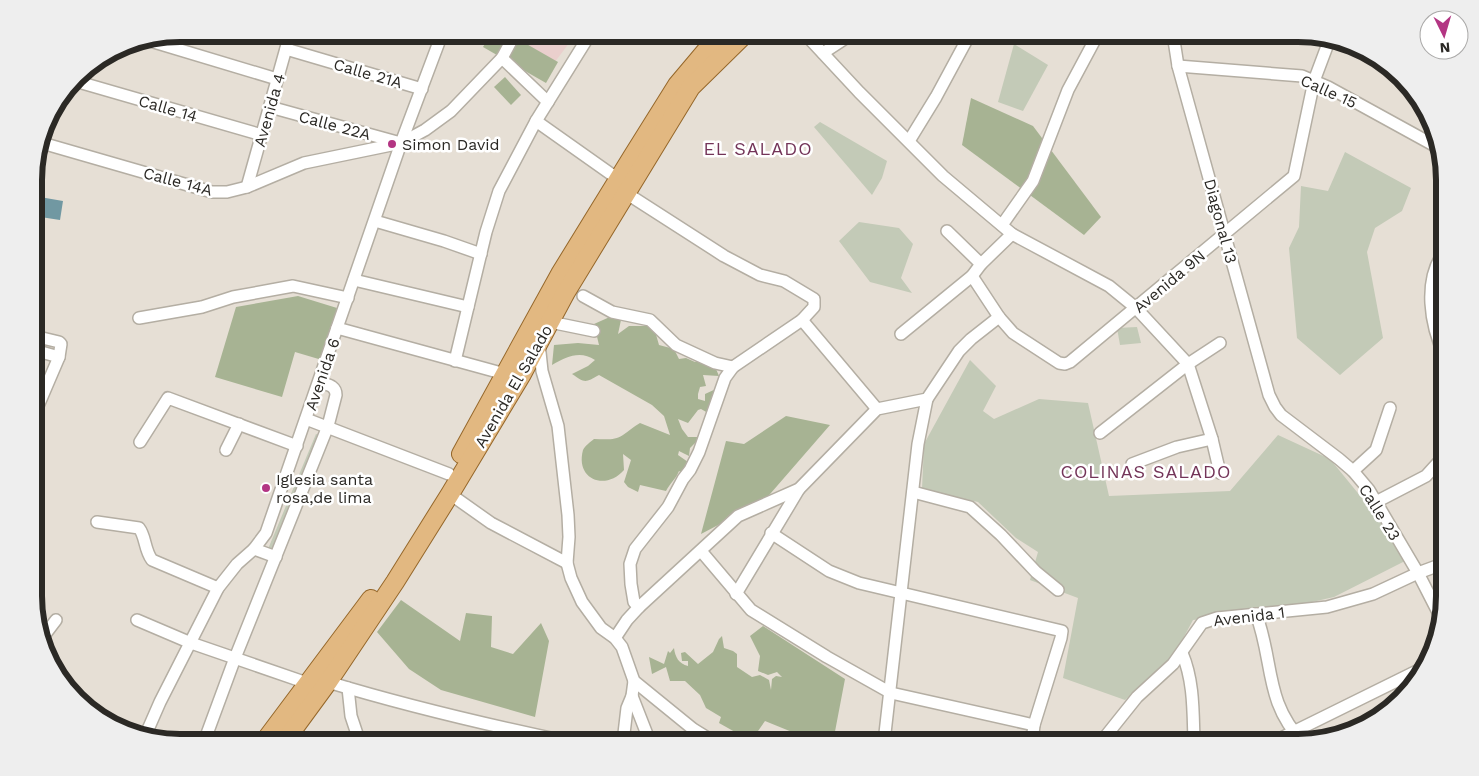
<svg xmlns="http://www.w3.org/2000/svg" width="1479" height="776" viewBox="0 0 1479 776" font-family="'Work Sans',sans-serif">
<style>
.industrial{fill:#eacfcd}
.green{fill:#c3cab7}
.forest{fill:#a7b393}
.water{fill:#7198a2}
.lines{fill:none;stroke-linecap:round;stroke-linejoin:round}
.street-casing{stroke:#b4aea3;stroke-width:14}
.primary-casing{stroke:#95672a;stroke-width:20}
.street{stroke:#fff;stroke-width:11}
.primary{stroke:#e2b881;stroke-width:18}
.poi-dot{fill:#b33583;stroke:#fff;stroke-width:2}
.labels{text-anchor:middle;stroke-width:5;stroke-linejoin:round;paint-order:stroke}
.street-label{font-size:16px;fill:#2b2925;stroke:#fff}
.poi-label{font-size:16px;fill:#2b2925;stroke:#fff;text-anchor:start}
.neighbourhood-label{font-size:18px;letter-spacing:1px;fill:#733458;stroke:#fff}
.rim{fill:none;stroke:#2b2925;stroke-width:6}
</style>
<rect width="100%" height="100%" fill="#e6dfd5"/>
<path class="industrial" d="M519,34H576L542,79L507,58Z"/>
<g class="green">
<path d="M1014,44L1048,65L1023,111L998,102Z"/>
<path d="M820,122L887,161L882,178L872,195L814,127Z"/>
<path d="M1345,152L1411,188L1402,211L1375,228L1367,252L1383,338L1340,375L1297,338L1289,248L1299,227L1301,186L1328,191Z"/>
<path d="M859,222L899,228L913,244L901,278L912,293L870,282L839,241Z"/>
<path d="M1137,327L1141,343L1120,345L1117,328Z"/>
<path d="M970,360L996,386L983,411L994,419L1039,399L1088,403L1109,496L1230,491L1278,435L1330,459L1380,520L1405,561L1334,597L1268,612L1193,620L1172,659L1125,700L1063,678L1078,598L1030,580L1038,552L1016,538L978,502L922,489L924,444Z"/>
<path d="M316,434L323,436L274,551L268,549Z"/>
</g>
<g class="forest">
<path d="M491,34H509L558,62L546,83L483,47Z"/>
<path d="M505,77L521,95L511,105L494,87Z"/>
<path d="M971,98L1033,126L1101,217L1084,235L962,145Z"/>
<path d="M298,296L337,308L322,360L295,352L282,397L215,377L236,307Z"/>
<path d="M612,316L621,320L618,334L629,326H648L655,331L659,345L674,349L679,359L686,358L695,362L704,358L716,369L719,376L703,375L706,386L700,387L698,394V399L705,401V394L718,388L708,413L701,409L698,410L688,423L678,419L682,429L688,437H701L690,448L689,456L679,451L678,455L688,462L684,474L679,471C676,479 670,483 666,491L640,485L638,492L628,487L624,482L631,460L623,454L624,470C606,491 575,480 583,450C585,446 590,442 594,439C604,439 614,441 623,435C629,431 633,427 640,423L670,435L664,416L652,405L599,375C585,383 585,383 572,374L588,366L595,360C580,350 566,357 552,365L554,345L578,343L599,345L594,324Z"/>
<path d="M786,416L830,425L764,501L701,534L726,441L744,444Z"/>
<path d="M401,600L460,641L466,613L492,616L491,647L513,654L541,623L549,641L535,717L441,690L409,669L377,632Z"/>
<path d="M763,626L845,679L833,742H785L792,732L765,721L751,741L719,723L721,717L706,708L700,695L685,681H670L666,667L652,674L649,657L664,664L668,651L670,653L674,648C675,657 679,664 688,666V661H682L681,653L685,652L698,664L713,652L719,639L722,636L724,648L733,651L737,654V667L752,677L760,675L769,680L771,690L772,679L776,676L782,677L777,672L768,675L758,671L760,656L750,636Z"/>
</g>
<path class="water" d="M34,196L63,201L60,220L34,216Z"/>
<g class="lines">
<g class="street-casing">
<g id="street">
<path d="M805,34L859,92L943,176L1012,234L1109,286L1136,308L1188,364L1212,439L1220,473"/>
<path d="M1173,34L1178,66L1269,395L1275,407L1281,415L1339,459L1353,471L1369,490L1418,573L1440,616"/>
<path d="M147,40L277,79"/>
<path d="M286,49L422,89"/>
<path d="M823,53L852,34"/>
<path d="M502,58L548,102"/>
<path d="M1178,66L1302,76L1328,87L1439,148"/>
<path d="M75,81L262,135"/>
<path d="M270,107L397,142"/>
<path d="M536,121L618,179"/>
<path d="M909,141L936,97L970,34"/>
<path d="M42,143L212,192H227L247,187L304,163L401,143L425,130L451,111L502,58L515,34"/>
<path d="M247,187L290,34"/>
<path d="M626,193L724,256L760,275L784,281L814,299V307L802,320L733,367L725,378L699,452L690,470L683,479L668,507L635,549L630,564L631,584L634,602L639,607"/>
<path d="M375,221L444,241L481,254"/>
<path d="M1002,225L1033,181L1068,90L1098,34"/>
<path d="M947,231L981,264"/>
<path d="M1444,252C1423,281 1430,325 1445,356"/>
<path d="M972,276L999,317L1013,333L1059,363L1065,364L1070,362L1294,176L1314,81L1329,41"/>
<path d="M354,280L468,307"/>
<path d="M1433,280L1444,285"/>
<path d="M583,296L612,312L650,320L676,345L715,363L733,367"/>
<path d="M139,318L202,307L233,297L293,286L348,298"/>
<path d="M802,320L877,409"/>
<path d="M550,322L594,331"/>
<path d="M337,328L505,374"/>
<path d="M901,334L972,276L981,264L1012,234"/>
<path d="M34,336L59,342L61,344L59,357L35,413"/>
<path d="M539,343L542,371L558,426L568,515L569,537L567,563L571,578L582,602L601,628L615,638L622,647L634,681L693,729L714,742"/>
<path d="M34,350L59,357"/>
<path d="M455,361L486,232L499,191L536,121L587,39L595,34"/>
<path d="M306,419L449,474"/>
<path d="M1100,433L1188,364L1220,343"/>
<path d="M140,442L168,398L297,446"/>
<path d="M226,450L239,424"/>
<path d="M1132,464L1177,447L1212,439"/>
<path d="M1353,471L1376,450L1390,408"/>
<path d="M913,492L970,507L1001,535L1036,572L1058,590"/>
<path d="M450,494L491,523L567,563"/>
<path d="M1376,502L1426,476L1445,455"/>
<path d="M97,522L139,528C146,537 144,549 152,560L218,588"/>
<path d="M771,533L829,571L859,583L1062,631L1061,638L1034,725L1032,742"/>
<path d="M254,549L276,557"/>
<path d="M701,551L751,610L827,657L891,693L1034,725"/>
<path d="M736,594L799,489"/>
<path d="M1256,614C1274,661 1264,702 1303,742"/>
<path d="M137,620L191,643L307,683"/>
<path d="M43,637L56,620"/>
<path d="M615,638L627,620L639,607L738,516L799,489L877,409L927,399L959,351L971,339L999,317"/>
<path d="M1182,653C1194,681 1193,712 1194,742"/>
<path d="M328,682C407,706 488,725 569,742"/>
<path d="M348,688L351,716L358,737L367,742"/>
<path d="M632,696L650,742"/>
<path d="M146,734L160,702L218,588L237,564L254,549L266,533L401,143L442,34"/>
<path d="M204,742L235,658L328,426L336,395C336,385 327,385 319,382"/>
<path d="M623,742L627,708L632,696L634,681"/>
<path d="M884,742L918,444L927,399"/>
<path d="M1101,742L1137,697L1173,664L1202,623L1217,618L1327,607L1373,594L1418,573L1445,563"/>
<path d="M1273,742L1425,667"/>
</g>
</g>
<g class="primary-casing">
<g id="primary">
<path d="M461,454L560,274L632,157L677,85L720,34"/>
<path d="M264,742L371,599"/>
<path d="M284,742L328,682L395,582L450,494L522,374L566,292L691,87L745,34"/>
</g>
</g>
<use href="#street" class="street"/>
<use href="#primary" class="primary"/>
</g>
<g class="poi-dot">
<circle cx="392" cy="144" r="5"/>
<circle cx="266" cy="488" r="5"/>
</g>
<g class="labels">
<g class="street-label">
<text transform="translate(368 73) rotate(16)" y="6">Calle 21A</text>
<text transform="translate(1329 91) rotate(24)" y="6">Calle 15</text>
<text transform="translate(168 108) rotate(16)" y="6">Calle 14</text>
<text transform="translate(269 110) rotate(-74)" y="6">Avenida 4</text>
<text transform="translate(335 125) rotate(15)" y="6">Calle 22A</text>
<text transform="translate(178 181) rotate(15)" y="6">Calle 14A</text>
<text transform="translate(1221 221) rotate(75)" y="6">Diagonal 13</text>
<text transform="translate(1169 281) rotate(-40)" y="6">Avenida 9N</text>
<text transform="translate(322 374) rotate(-71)" y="6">Avenida 6</text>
<text transform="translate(513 386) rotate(-60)" y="6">Avenida El Salado</text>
<text transform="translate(1380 512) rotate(58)" y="6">Calle 23</text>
<text transform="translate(1249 616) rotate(-7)" y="6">Avenida 1</text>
</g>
<g class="poi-label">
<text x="402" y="150">Simon David</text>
<text x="276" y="485">Iglesia santa<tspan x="276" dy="18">rosa,de lima</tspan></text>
</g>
<g class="neighbourhood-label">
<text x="758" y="155">EL SALADO</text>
<text x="1146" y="478">COLINAS SALADO</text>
</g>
</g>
<path d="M0 0H1479V776H0ZM180 42H1298A138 138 0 0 1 1436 180V596A138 138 0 0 1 1298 734H180A138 138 0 0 1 42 596V180A138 138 0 0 1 180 42Z" fill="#eee" fill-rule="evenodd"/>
<path class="rim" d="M180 42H1298A138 138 0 0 1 1436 180V596A138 138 0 0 1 1298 734H180A138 138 0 0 1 42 596V180A138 138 0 0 1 180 42Z"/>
<g transform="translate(1444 35) rotate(175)"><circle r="24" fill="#ffffff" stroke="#aaa9a8"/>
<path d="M0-4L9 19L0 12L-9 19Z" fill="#b33583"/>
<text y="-8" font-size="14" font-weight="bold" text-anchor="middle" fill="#2b2925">N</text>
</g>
</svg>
